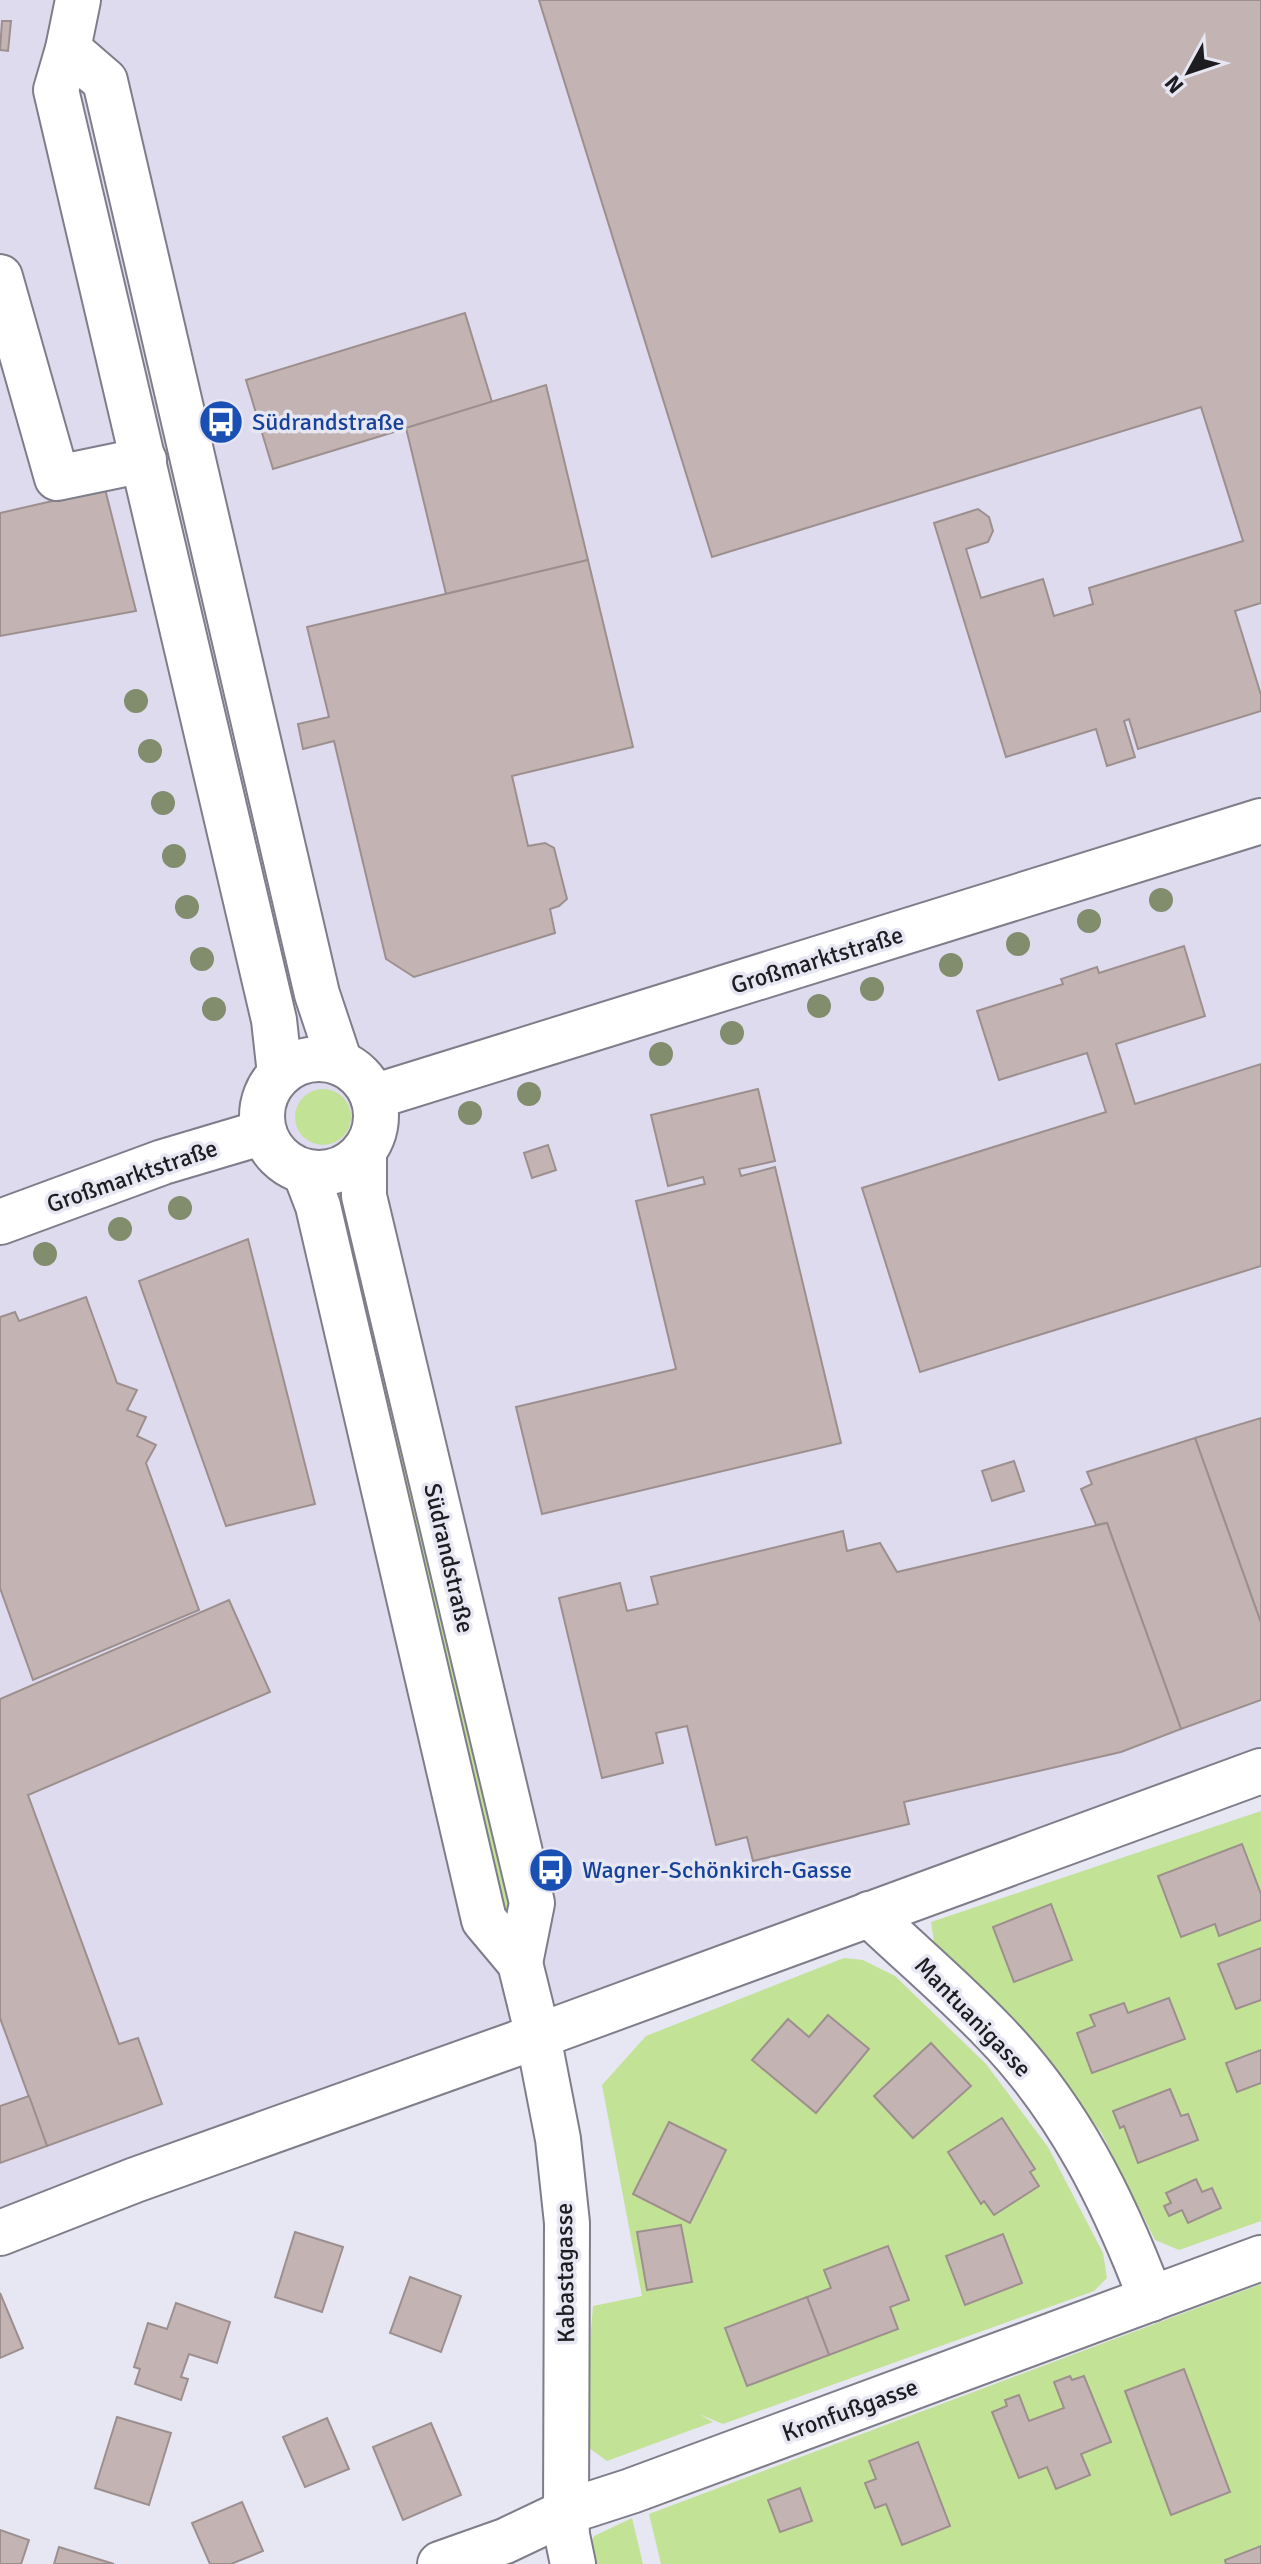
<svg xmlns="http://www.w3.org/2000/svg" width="1261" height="2564" viewBox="0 0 1261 2564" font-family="Signika,sans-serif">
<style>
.built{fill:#dedbef}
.green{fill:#c2e296}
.building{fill:#c3b4b3;stroke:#9d8f8e;stroke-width:2}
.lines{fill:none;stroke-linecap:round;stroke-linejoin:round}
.minor-casing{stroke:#7e7d89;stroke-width:48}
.minor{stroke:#fff;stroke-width:44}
.tree{fill:#818d6d}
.labels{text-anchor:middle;stroke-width:7;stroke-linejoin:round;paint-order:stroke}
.transit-label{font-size:24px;fill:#164399;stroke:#e7e6f3;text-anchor:start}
.street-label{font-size:24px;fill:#1d1c21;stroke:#e7e6f3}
</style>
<rect width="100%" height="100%" fill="#e7e6f3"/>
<path class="built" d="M0,0H1261V1777L0,2228Z"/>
<g class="green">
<circle cx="323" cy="1117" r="28"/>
<path d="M355,1205L519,1907L504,1918L332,1207Z"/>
<path d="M1261,1811V2221L1179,2250L1155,2240L1101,2132L1080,2106L936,1957L931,1922Z"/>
<path d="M844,1958L863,1960L895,1976L986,2064L1048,2147L1103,2253L1107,2278L1094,2291L723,2424L699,2414L713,2422L607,2461L589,2448L583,2427L593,2306L642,2296L602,2085L646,2036Z"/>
<path d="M1261,2284V2564H661L649,2514Z"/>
<path d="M632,2518L643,2564H592L588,2551L594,2536Z"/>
</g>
<g class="building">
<path d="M539,0H1261V603L1235,611L1261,695V711L1138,749L1129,719L1124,721L1135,757L1107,766L1096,729L1006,757L934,523L978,509L989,517L993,531L988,542L966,549L981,598L1043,579L1054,616L1093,604L1089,588L1243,541L1201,407L712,557Z"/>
<path d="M2,21H11L8,51L0,50Z"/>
<path d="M465,313L492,402L273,469L246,380Z"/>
<path d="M546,385L588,560L446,594L406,428Z"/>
<path d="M105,489L136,611L0,636V513Z"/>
<path d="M588,560L633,747L512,776L528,846L545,843L554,848L567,899L559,906L550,909L555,933L414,977L386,959L334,741L303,749L298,724L329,717L307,627Z"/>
<path d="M1184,946L1205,1016L1116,1044L1135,1104L1261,1064V1266L920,1372L862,1188L1106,1112L1087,1053L999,1080L977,1011L1063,984L1061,979L1097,967L1099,973Z"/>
<path d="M758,1089L775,1161L739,1169L741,1176L775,1167L841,1443L542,1514L516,1407L676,1369L636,1201L705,1184L703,1177L668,1186L651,1115Z"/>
<path d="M548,1145L556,1170L532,1178L524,1153Z"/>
<path d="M248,1239L315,1504L226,1526L139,1281Z"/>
<path d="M86,1297L117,1383L137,1390L127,1410L146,1417L137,1436L156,1445L146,1463L199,1610L33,1680L0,1588V1317L15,1312L19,1321Z"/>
<path d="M1261,1418V1623L1195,1438Z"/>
<path d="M1195,1438L1261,1623V1700L1181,1729L1107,1523L1096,1525L1081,1489L1092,1484L1087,1472Z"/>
<path d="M1014,1461L1024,1491L992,1501L982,1471Z"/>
<path d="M1107,1523L1181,1729L1121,1752L904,1802L909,1824L753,1861L747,1837L716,1845L687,1726L656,1733L663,1763L602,1778L559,1598L620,1583L627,1611L658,1604L651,1577L843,1531L847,1551L880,1543L897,1572Z"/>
<path d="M229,1600L270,1692L28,1795L119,2044L138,2038L162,2104L47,2146L0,2018V1699Z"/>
<path d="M1242,1844L1261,1894V1920L1219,1936L1215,1924L1181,1937L1158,1876Z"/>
<path d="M1051,1904L1072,1960L1014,1982L993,1927Z"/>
<path d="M1261,1948V2000L1236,2009L1218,1964Z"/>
<path d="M1169,1998L1185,2039L1092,2073L1077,2033L1095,2026L1090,2015L1124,2003L1128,2013Z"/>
<path d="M828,2015L869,2049L816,2113L752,2060L788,2019L809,2037Z"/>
<path d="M931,2043L971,2086L913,2138L874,2096Z"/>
<path d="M1261,2050V2083L1237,2092L1226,2063Z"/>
<path d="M1170,2089L1181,2116L1188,2114L1198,2140L1138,2163L1124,2126L1120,2128L1113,2111Z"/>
<path d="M29,2096L47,2146L0,2163V2106Z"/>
<path d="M1002,2118L1035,2169L1030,2172L1039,2186L994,2215L984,2201L981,2204L948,2152Z"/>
<path d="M669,2122L726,2150L690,2223L633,2194Z"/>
<path d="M1196,2179L1202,2192L1212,2188L1221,2208L1188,2223L1182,2210L1169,2216L1164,2206L1171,2203L1166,2193Z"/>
<path d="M681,2225L692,2282L647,2290L637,2232Z"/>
<path d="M295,2232L343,2247L322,2312L275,2297Z"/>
<path d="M1003,2234L1022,2283L965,2305L946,2256Z"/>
<path d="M888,2246L909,2300L890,2307L898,2329L829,2355L807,2297L831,2288L824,2270Z"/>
<path d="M410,2277L461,2296L441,2352L390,2333Z"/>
<path d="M0,2293L23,2348L0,2358Z"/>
<path d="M807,2297L829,2355L747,2386L725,2328Z"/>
<path d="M176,2303L230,2322L217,2363L189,2354L181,2377L188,2379L181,2400L135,2384L140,2369L134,2367L148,2323L167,2329Z"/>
<path d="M1184,2369L1230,2492L1171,2515L1125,2391Z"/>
<path d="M1070,2376L1072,2380L1084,2376L1111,2442L1081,2454L1090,2475L1056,2489L1047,2467L1019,2478L992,2412L1007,2406L1005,2400L1019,2395L1029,2421L1064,2408L1054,2382Z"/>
<path d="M117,2417L171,2433L149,2505L95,2488Z"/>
<path d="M327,2418L349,2469L305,2487L283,2437Z"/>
<path d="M431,2423L461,2495L403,2520L373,2447Z"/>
<path d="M918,2442L950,2526L902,2545L886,2504L875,2508L865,2483L876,2479L869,2461Z"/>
<path d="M800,2488L812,2521L780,2532L768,2500Z"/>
<path d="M242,2502L263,2551L231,2564H210L192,2523Z"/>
<path d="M0,2530L29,2540L21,2564H0Z"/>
<path d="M1261,2546V2564H1226L1225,2560Z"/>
<path d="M59,2547L114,2564H54Z"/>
</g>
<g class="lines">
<g class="minor-casing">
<g id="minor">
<path d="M78,0L68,49L56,90L274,1020L280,1074"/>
<path d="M68,49L105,81L317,994L340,1063"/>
<path d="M0,277L57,478L144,460"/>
<circle cx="319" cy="1116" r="57"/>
<path d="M373,1097L1261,821"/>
<path d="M364,1151V1196L532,1903L520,1963"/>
<path d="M305,1172L318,1206L484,1920L520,1963L538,2036L558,2139L567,2223L566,2512L567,2535L573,2564"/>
<path d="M0,1222L163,1162L264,1132"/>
<path d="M869,1914C910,1953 954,1990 994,2032C1068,2108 1114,2201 1151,2299"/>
<path d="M0,2233L135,2180L538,2036L1261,1771"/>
<path d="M440,2564L505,2541L566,2512L631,2491L1261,2258"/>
</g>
</g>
<use href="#minor" class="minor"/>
</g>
<g class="tree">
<circle cx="136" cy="701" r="12"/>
<circle cx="150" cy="751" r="12"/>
<circle cx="163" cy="803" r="12"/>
<circle cx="174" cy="856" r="12"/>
<circle cx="1161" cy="900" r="12"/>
<circle cx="187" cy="907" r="12"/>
<circle cx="1089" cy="921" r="12"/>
<circle cx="1018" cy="944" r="12"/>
<circle cx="202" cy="959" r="12"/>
<circle cx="951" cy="965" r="12"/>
<circle cx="872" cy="989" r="12"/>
<circle cx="819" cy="1006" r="12"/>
<circle cx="214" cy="1009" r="12"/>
<circle cx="732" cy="1033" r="12"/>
<circle cx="661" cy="1054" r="12"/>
<circle cx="529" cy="1094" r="12"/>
<circle cx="470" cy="1113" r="12"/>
<circle cx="180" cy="1208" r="12"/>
<circle cx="120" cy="1229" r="12"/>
<circle cx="45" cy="1254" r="12"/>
</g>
<defs>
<g id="bus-disc" transform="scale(2.3)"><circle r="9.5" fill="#1a4fb4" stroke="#e7e6f3"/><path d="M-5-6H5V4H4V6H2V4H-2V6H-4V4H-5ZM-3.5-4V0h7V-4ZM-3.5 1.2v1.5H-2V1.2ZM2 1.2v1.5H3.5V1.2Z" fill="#fff"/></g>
</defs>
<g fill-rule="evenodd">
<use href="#bus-disc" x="221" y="422"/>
<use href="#bus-disc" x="551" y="1870"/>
</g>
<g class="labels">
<g class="transit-label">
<text x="252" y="430">Südrandstraße</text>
<text x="582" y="1878">Wagner-Schönkirch-Gasse</text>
</g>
<g class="street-label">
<text transform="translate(817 960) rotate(-17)" y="8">Großmarktstraße</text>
<text transform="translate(132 1176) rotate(-19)" y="8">Großmarktstraße</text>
<text transform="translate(449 1558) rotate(77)" y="8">Südrandstraße</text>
<text transform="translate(973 2017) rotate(46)" y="8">Mantuanigasse</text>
<text transform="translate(565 2273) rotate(-91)" y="8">Kabastagasse</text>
<text transform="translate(850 2410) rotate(-20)" y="8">Kronfußgasse</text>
</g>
</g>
<g transform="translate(1189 72) rotate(230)" stroke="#e7e6f3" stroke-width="6" paint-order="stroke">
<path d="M0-6L14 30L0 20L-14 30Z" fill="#1d1c21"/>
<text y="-12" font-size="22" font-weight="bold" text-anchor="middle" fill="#1d1c21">N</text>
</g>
</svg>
